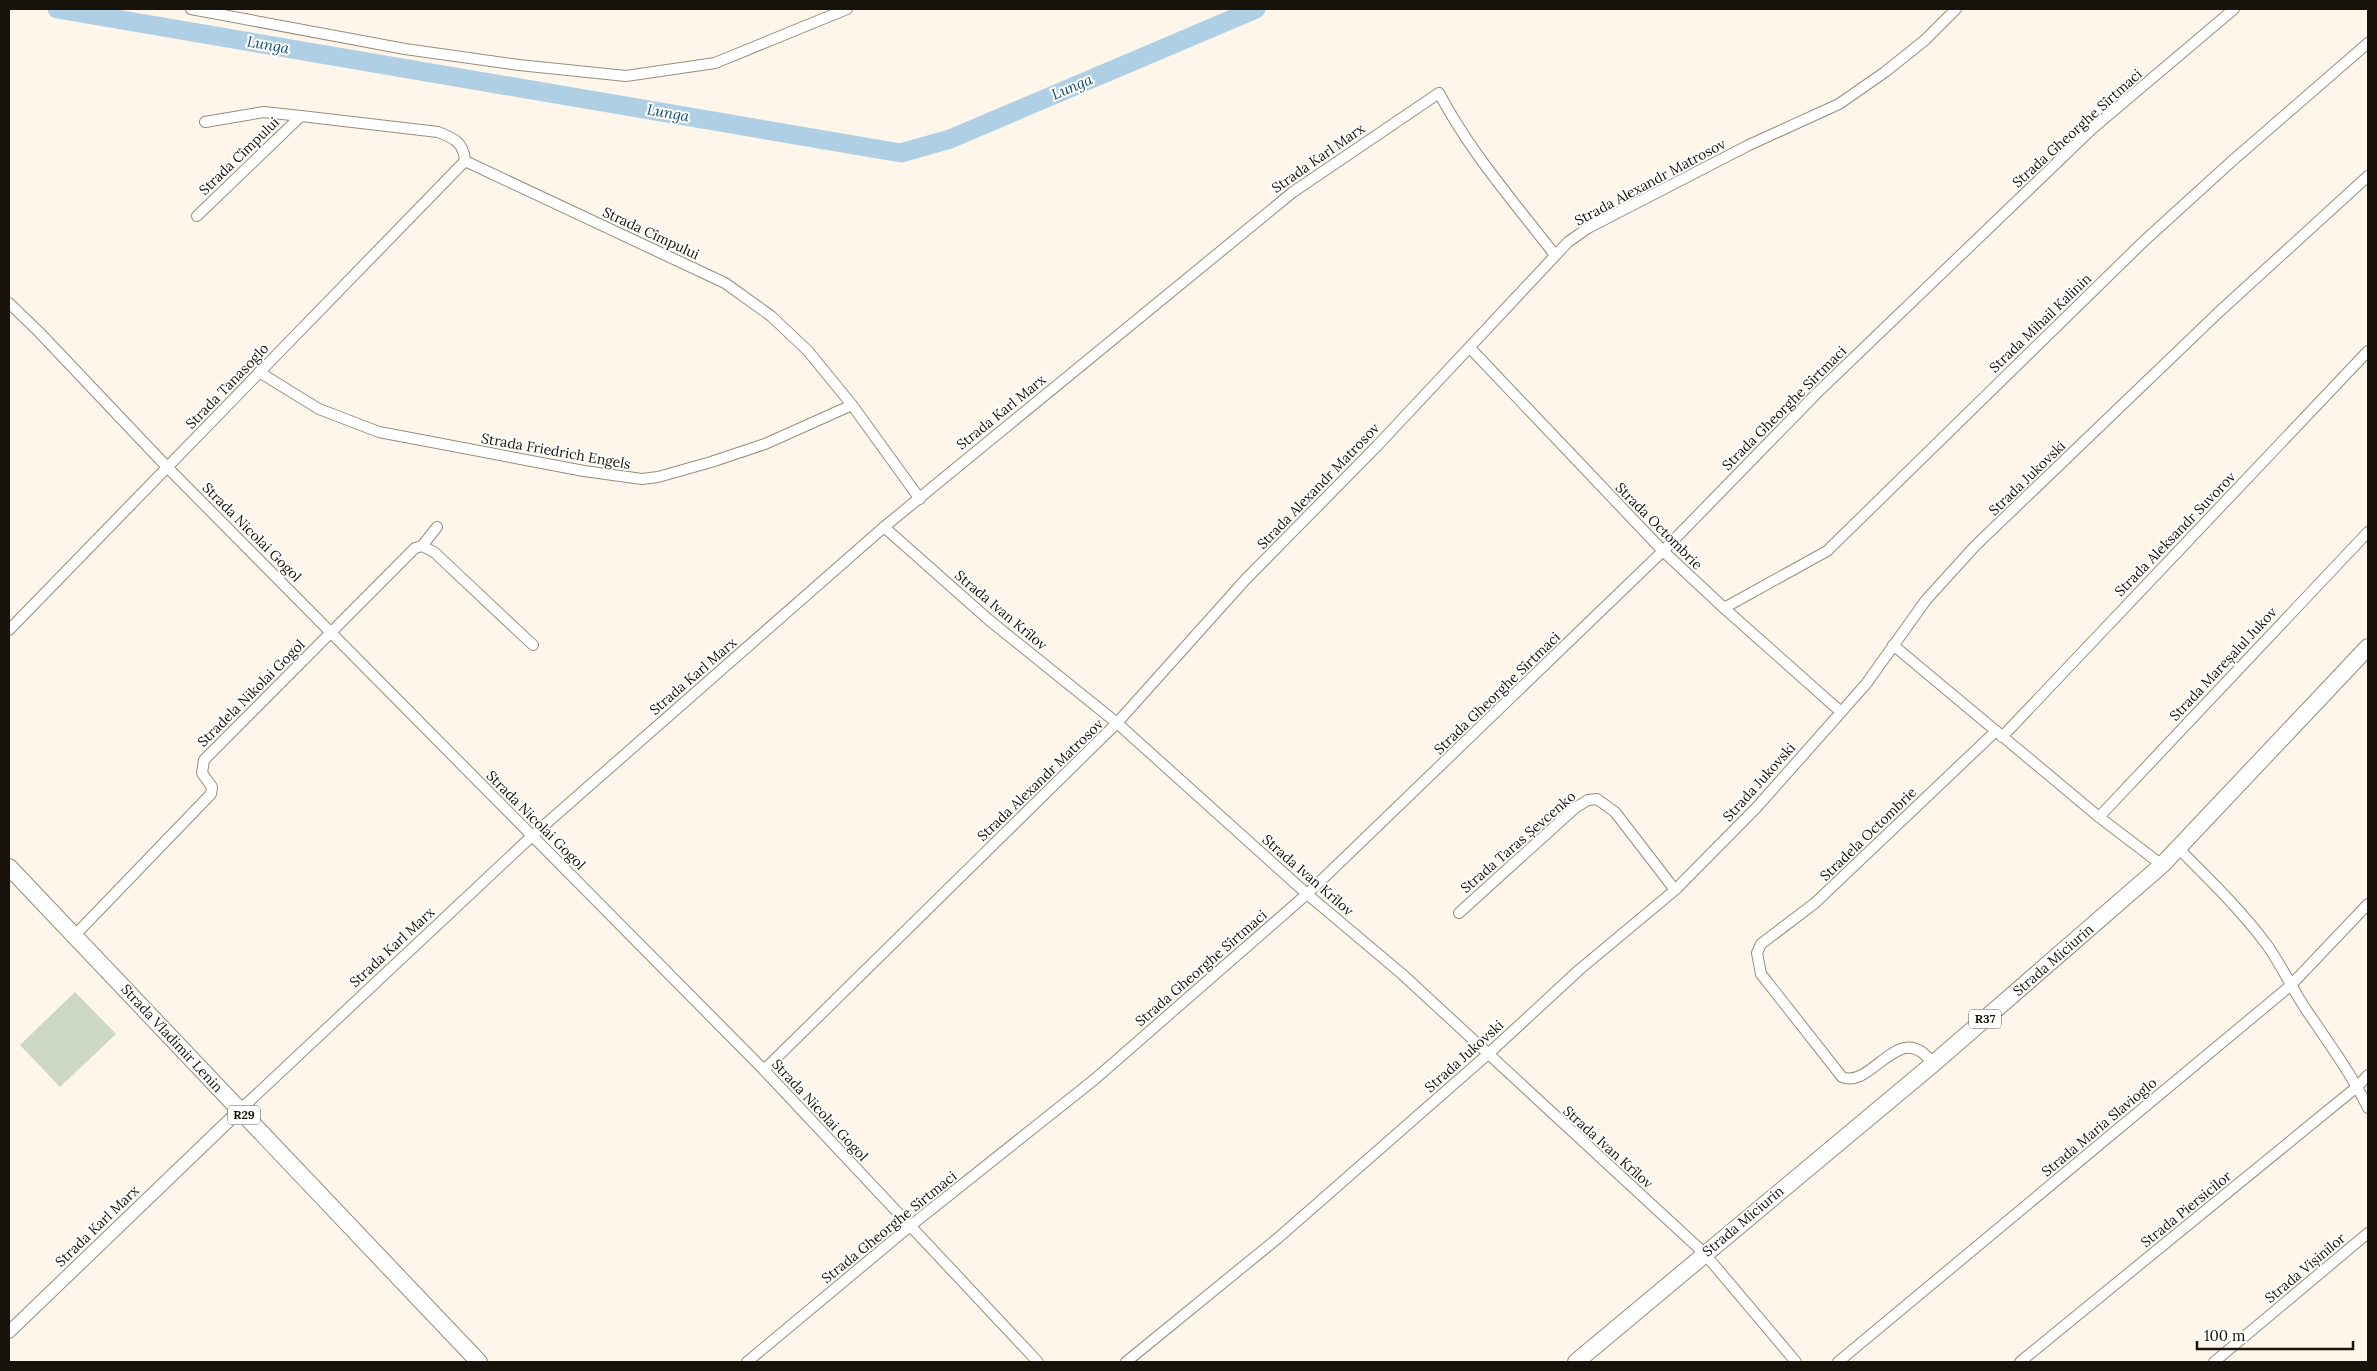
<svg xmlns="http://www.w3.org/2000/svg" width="2377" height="1371" viewBox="0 0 2377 1371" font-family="Lora,serif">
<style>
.green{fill:#ccd8c3}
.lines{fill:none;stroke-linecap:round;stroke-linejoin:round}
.river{stroke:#afd0e4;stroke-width:19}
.minor-casing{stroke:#988d7a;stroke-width:12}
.tertiary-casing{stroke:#988d7a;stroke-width:14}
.primary-casing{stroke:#988d7a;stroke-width:18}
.minor{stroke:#fff;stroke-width:10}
.tertiary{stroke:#fff;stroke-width:12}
.primary{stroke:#fff;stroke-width:16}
.labels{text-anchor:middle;stroke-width:4;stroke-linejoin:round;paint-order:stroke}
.shield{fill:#fff;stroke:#5d5a54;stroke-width:1}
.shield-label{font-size:12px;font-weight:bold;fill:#17130b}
.street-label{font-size:14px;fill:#17130b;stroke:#fff}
.water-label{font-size:15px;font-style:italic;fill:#134e6b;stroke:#fff}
</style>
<rect width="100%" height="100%" fill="#fef6ea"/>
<path class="green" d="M75,992L116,1034L60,1087L20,1045Z"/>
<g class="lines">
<path class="river" d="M57,9L901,153L950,139L1256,9"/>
<g class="minor-casing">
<g id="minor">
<path d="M191,9L405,49L519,65L626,76L715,63L847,9"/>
<path d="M205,122L264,112L301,116"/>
<path d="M197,216L301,116L438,132C454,138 464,143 465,161L725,283L771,316L808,351L852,405L920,499"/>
<path d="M9,303L39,332L168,468L764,1070L1038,1362"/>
<path d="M1470,348L1663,551L1724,608L1841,712"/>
<path d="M259,372L319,409L379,432L584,471L642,479L658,477L711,462L765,444L852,405"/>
<path d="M884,527L989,620L1117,723L1307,894L1402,974L1704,1253L1796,1362"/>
<path d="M422,546L434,552L533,645"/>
<path d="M1724,608L1827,551L2143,242L2232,161L2368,43"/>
<path d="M9,630L465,161"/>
<path d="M1893,645L2099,817L2162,865"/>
<path d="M2002,737L2368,351"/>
<path d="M2099,817L2368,532"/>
<path d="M2179,849C2210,880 2241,910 2267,945C2282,966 2292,989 2307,1011C2328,1042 2351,1073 2368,1108"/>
<path d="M1459,913L1575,808L1588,800L1597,799L1615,812L1675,890"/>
<path d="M75,935L211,794L212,787L202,773L204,760L415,548L422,546L437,527"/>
<path d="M1933,1064C1900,1016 1872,1090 1842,1077L1761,974L1757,953L1761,944L1815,903L1996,731"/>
<path d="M764,1070L1117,723L1245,580L1377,446L1568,242L1588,228L1749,145L1839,104L1885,72L1925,40L1956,9"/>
<path d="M240,1110L532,836L884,527L1293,192L1439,93C1470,152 1514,202 1555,255"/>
<path d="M747,1362L909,1227L1095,1079L1307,894L1663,551L1817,393L2092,129L2234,9"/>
<path d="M1126,1362L1278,1238L1487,1055L1579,970L1675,890L1757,807L1866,684L1926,600L1975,546L2220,311L2368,176"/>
<path d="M1838,1362L2290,986L2368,904"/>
<path d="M2020,1362L2358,1086L2368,1075"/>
<path d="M2214,1362L2368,1233"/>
</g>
</g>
<g class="tertiary-casing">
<path id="tertiary" d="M9,1332L240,1110"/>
</g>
<g class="primary-casing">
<g id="primary">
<path d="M9,867L479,1362"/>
<path d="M1576,1362L1933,1064L2162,865L2368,647"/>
</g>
</g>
<use href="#minor" class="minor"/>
<use href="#tertiary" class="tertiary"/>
<use href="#primary" class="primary"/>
</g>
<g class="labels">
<g class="shield">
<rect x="1969" y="1009.5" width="32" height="19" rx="4"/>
<rect x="228" y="1105.5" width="32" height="19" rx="4"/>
</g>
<g class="shield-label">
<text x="1985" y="1023">R37</text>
<text x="244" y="1119">R29</text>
</g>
<g class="street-label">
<text transform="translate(2077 128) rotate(-42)" y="5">Strada Gheorghe Sîrtmaci</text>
<text transform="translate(239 156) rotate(-44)" y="5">Strada Cîmpului</text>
<text transform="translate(1318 158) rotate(-35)" y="5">Strada Karl Marx</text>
<text transform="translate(1650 182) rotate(-28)" y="5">Strada Alexandr Matrosov</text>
<text transform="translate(651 233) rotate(25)" y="5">Strada Cîmpului</text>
<text transform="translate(2040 323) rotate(-44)" y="5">Strada Mihail Kalinin</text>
<text transform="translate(227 386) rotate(-46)" y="5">Strada Tanasoglo</text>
<text transform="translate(1784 408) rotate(-45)" y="5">Strada Gheorghe Sîrtmaci</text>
<text transform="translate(1001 412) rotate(-39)" y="5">Strada Karl Marx</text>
<text transform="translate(556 451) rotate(10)" y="5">Strada Friedrich Engels</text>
<text transform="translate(2027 478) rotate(-44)" y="5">Strada Jukovski</text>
<text transform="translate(1318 486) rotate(-46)" y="5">Strada Alexandr Matrosov</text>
<text transform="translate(1659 526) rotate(45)" y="5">Strada Octombrie</text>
<text transform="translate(252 532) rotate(45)" y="5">Strada Nicolai Gogol</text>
<text transform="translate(2175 534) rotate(-46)" y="5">Strada Aleksandr Suvorov</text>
<text transform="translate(1001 610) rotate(40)" y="5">Strada Ivan Krîlov</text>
<text transform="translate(2223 664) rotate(-47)" y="5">Strada Mareșalul Jukov</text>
<text transform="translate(693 676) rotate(-41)" y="5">Strada Karl Marx</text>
<text transform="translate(251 693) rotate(-45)" y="5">Stradela Nikolai Gogol</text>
<text transform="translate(1497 693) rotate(-44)" y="5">Strada Gheorghe Sîrtmaci</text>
<text transform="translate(1040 780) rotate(-44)" y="5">Strada Alexandr Matrosov</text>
<text transform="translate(1759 782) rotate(-48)" y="5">Strada Jukovski</text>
<text transform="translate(536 820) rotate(45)" y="5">Strada Nicolai Gogol</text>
<text transform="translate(1868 834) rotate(-44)" y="5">Stradela Octombrie</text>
<text transform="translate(1518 842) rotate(-41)" y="5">Strada Taras Șevcenko</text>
<text transform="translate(1308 875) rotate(41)" y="5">Strada Ivan Krîlov</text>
<text transform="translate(392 947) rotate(-43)" y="5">Strada Karl Marx</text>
<text transform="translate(2053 960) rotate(-41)" y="5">Strada Miciurin</text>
<text transform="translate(1201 968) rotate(-41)" y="5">Strada Gheorghe Sîrtmaci</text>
<text transform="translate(172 1038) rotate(47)" y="5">Strada Vladimir Lenin</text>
<text transform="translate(1464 1056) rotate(-42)" y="5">Strada Jukovski</text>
<text transform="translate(820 1110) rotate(47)" y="5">Strada Nicolai Gogol</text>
<text transform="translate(2099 1127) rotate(-40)" y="5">Strada Maria Slavioglo</text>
<text transform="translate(1608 1147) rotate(42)" y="5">Strada Ivan Krîlov</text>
<text transform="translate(2186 1209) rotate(-39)" y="5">Strada Piersicilor</text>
<text transform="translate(1743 1221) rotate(-40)" y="5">Strada Miciurin</text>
<text transform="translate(97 1226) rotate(-44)" y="5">Strada Karl Marx</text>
<text transform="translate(889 1227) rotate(-39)" y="5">Strada Gheorghe Sîrtmaci</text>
<text transform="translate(2305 1268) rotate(-40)" y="5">Strada Vișinilor</text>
</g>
<g class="water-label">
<text transform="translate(268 45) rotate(10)" y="5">Lunga</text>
<text transform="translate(1072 87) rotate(-23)" y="5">Lunga</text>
<text transform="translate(668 113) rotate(10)" y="5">Lunga</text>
</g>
</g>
<rect width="2377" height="1371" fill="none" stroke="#17130b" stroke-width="20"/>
<path d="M2197 1341v8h156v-8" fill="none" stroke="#17130b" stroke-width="2.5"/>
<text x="2204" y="1341" font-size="15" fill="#17130b" stroke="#ffffff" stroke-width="4" paint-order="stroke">100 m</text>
</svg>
